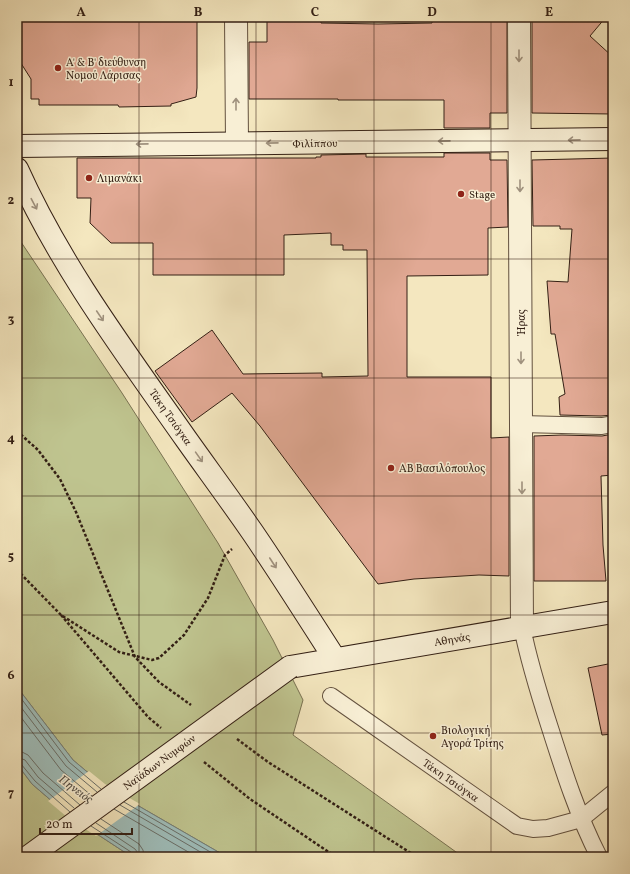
<svg xmlns="http://www.w3.org/2000/svg" width="630" height="874" viewBox="0 0 630 874" font-family="Vollkorn,serif">
<style>
.green{fill:#bfc48f;stroke:#797252}
.water{fill:#9fbebb;stroke:#747e78}
.pier{fill:#f4e7bf}
.lines{fill:none;stroke-linecap:round;stroke-linejoin:round}
.shore{stroke:#696e68;stroke-width:1}
.building{fill:#e1a994;stroke:#331f14}
.lane-casing{stroke:#63513f;stroke-width:18}
.street-casing{stroke:#63513f;stroke-width:24}
.secondary-casing{stroke:#331f14;stroke-width:24}
.path{stroke:#331f14;stroke-width:2.5;stroke-dasharray:3 2;stroke-linecap:butt}
.lane{stroke:#f8efd5;stroke-width:16}
.street{stroke:#f8efd5;stroke-width:22}
.secondary{stroke:#f8efd5;stroke-width:22}
.secondary-bridge-casing{stroke:#331f14;stroke-width:24;stroke-linecap:butt}
.secondary-bridge{stroke:#f8efd5;stroke-width:22}
.oneway{stroke:#9f917e}
.grid{fill:none;stroke:#331f14;stroke-width:1;stroke-opacity:0.55}
.poi-dot{fill:#8f2418;stroke:#f8efd5;stroke-width:1.5}
.labels{text-anchor:middle;stroke-width:3;stroke-linejoin:round;paint-order:stroke}
.poi-label{font-size:11px;fill:#331f14;stroke:#f8efd5;text-anchor:start}
.street-label{font-size:11px;fill:#331f14;stroke:#f8efd5}
.water-label{font-size:12px;font-style:italic;fill:#534f46;stroke:#f8efd5}
.neatline{fill:none;stroke:#331f14;stroke-width:1.5}
.grid-label{font-size:13px;text-anchor:middle;font-weight:bold;fill:#331f14}
</style>
<rect width="100%" height="100%" fill="#f4e7bf"/>
<filter id="stains"><feTurbulence type="fractalNoise" baseFrequency=".005" numOctaves="4"/><feColorMatrix values="0 0 0 0 .2 0 0 0 0 .09 0 0 0 0 .02 0 0 0 .5 -.17"/></filter>
<radialGradient id="worn" r=".72"><stop offset=".6" stop-color="#630" stop-opacity="0"/><stop offset="1" stop-color="#630" stop-opacity=".3"/></radialGradient>
<g class="green">
<path d="M17,236L122,393L218,543L273,640L303,700L293,735L463,857H227L104,786L73,760L17,687Z"/>
<path d="M17,764L32,784L68,815L132,857H17Z"/>
</g>
<path class="water" d="M17,687L73,760L104,786L227,857H132L68,815L32,784L17,764Z"/>
<path class="pier" d="M89,771L105,784L140,804L96,836L67,817L48,801Z"/>
<g class="lines">
<g class="shore">
<path d="M17,693L69,762L101,789"/>
<path d="M17,702L66,766L97,792"/>
<path d="M17,712L61,770L92,796"/>
<path d="M17,751L22,752L28,755L43,773L80,805"/>
<path d="M17,757L25,760L38,777L74,808"/>
<path d="M17,762L21,764L35,781L70,812"/>
<path d="M124,802L219,857"/>
<path d="M120,805L209,857"/>
<path d="M114,809L197,857"/>
<path d="M101,819L139,844L143,850L144,857"/>
<path d="M96,823L135,849L138,853V857"/>
<path d="M91,826L131,852L133,857"/>
</g>
</g>
<g class="building">
<path d="M17,17H197V88L196,97L171,104V106L119,107L118,105H39V99H31V79L17,57Z"/>
<path d="M267,17H318V21H321V23L378,24L432,23V17H507V113H490V128H444V100H338V99H249V42H267Z"/>
<path d="M532,17H606L590,36L613,57V114L532,113Z"/>
<path d="M444,153H490V160H507L508,227L488,228V275L407,276V377H491V438L509,437V576L479,575L414,579L378,584L260,426L232,393L192,422L155,371L212,330L243,374L322,373V377L368,376L367,250H343V245H331V233L284,235V275H153V243H111L90,223L91,198H77V158H316V157H321V155L366,154V157H444Z"/>
<path d="M613,158V415L601,416L560,415L559,397L565,394L555,334H551L547,281L568,282L572,229H560V226H533L532,160Z"/>
<path d="M613,434V475L601,476L603,545L606,581H534V436L562,435L602,436Z"/>
<path d="M613,663V734L602,735L588,668Z"/>
</g>
<g class="lines">
<g class="lane-casing">
<g id="lane">
<path d="M521,424L602,426L613,424"/>
<path d="M522,627C529,662 539,694 550,728C564,772 578,816 599,857"/>
<path d="M331,696L517,826L533,829L548,828L581,819L613,793"/>
</g>
</g>
<g class="street-casing">
<g id="street">
<path d="M236,17L237,143"/>
<path d="M519,17L522,627"/>
</g>
</g>
<g class="secondary-casing">
<g id="secondary">
<path d="M17,146L613,139"/>
<path d="M17,169C61,267 125,352 186,439C208,470 231,501 253,533C281,574 308,617 335,659"/>
<path d="M290,667L613,612"/>
</g>
</g>
<g class="path">
<path d="M17,431L38,450L60,479L76,512L135,657L159,682L191,705"/>
<path d="M17,570L61,615L119,652L152,660L159,658L184,635L208,598L225,555L232,549"/>
<path d="M61,615L148,717L161,728"/>
<path d="M237,739L268,762L417,857"/>
<path d="M204,762L250,799L336,857"/>
</g>
<use href="#lane" class="lane"/>
<use href="#street" class="street"/>
<use href="#secondary" class="secondary"/>
<g class="secondary-bridge-casing">
<path id="secondary-bridge" d="M28,857L290,667"/>
</g>
<use href="#secondary-bridge" class="secondary-bridge"/>
</g>
<defs><path id="oneway-shaft" d="M-6 0H5M1.5-3L5.5 0L1.5 3" fill="none" stroke-width="1.6" stroke-linecap="round" stroke-linejoin="round"/></defs>
<g class="oneway">
<use href="#oneway-shaft" transform="translate(519 56) rotate(90)"/>
<use href="#oneway-shaft" transform="translate(236 104) rotate(-90)"/>
<use href="#oneway-shaft" transform="translate(574 140) rotate(179)"/>
<use href="#oneway-shaft" transform="translate(444 141) rotate(179)"/>
<use href="#oneway-shaft" transform="translate(272 143) rotate(179)"/>
<use href="#oneway-shaft" transform="translate(142 144) rotate(179)"/>
<use href="#oneway-shaft" transform="translate(520 186) rotate(90)"/>
<use href="#oneway-shaft" transform="translate(34 204) rotate(62)"/>
<use href="#oneway-shaft" transform="translate(100 316) rotate(56)"/>
<use href="#oneway-shaft" transform="translate(521 358) rotate(90)"/>
<use href="#oneway-shaft" transform="translate(199 457) rotate(55)"/>
<use href="#oneway-shaft" transform="translate(522 488) rotate(90)"/>
<use href="#oneway-shaft" transform="translate(273 563) rotate(57)"/>
</g>
<path class="grid" d="M139,17V857M256,17V857M374,17V857M491,17V857M17,141H613M17,259H613M17,378H613M17,496H613M17,615H613M17,733H613"/>
<g class="poi-dot">
<circle cx="58" cy="68" r="4"/>
<circle cx="89" cy="178" r="4"/>
<circle cx="461" cy="194" r="4"/>
<circle cx="391" cy="468" r="4"/>
<circle cx="433" cy="736" r="4"/>
</g>
<g class="labels">
<g class="poi-label">
<text x="66" y="66">Α' &amp; Β' διεύθυνση<tspan x="66" dy="13">Νομού Λάρισας</tspan></text>
<text x="97" y="182">Λιμανάκι</text>
<text x="469" y="198">Stage</text>
<text x="399" y="472">ΑΒ Βασιλόπουλος</text>
<text x="441" y="734">Βιολογική<tspan x="441" dy="13">Αγορά Τρίτης</tspan></text>
</g>
<g class="street-label">
<text transform="translate(315 143) rotate(-1)" y="4">Φιλίππου</text>
<text transform="translate(521 322) rotate(-90)" y="4">Ήρας</text>
<text transform="translate(171 417) rotate(55)" y="4">Τάκη Τσιόγκα</text>
<text transform="translate(452 639) rotate(-10)" y="4">Αθηνάς</text>
<text transform="translate(159 762) rotate(-36)" y="4">Ναϊάδων Νυμφών</text>
<text transform="translate(451 780) rotate(35)" y="4">Τάκη Τσιόγκα</text>
</g>
<g class="water-label">
<text transform="translate(76 789) rotate(36)" y="4">Πηνειός</text>
</g>
</g>
<rect width="630" height="874" fill="none" stroke="#f4e7bf" stroke-width="44"/>
<path d="M40 828v6h92v-6" fill="none" stroke="#331f14" stroke-width="2"/>
<text x="46" y="828" font-size="12" fill="#331f14" stroke="#f8efd5" stroke-width="3" paint-order="stroke">20 m</text>
<rect x="22" y="22" width="586" height="830" class="neatline"/>
<g class="grid-label">
<text x="81" y="16">A</text>
<text x="198" y="16">B</text>
<text x="315" y="16">C</text>
<text x="432" y="16">D</text>
<text x="549" y="16">E</text>
<text x="11" y="86">1</text>
<text x="11" y="204">2</text>
<text x="11" y="323">3</text>
<text x="11" y="442">4</text>
<text x="11" y="560">5</text>
<text x="11" y="679">6</text>
<text x="11" y="797">7</text>
</g>
<rect width="100%" height="100%" filter="url(#stains)"/>
<rect width="100%" height="100%" fill="url(#worn)"/>
</svg>
